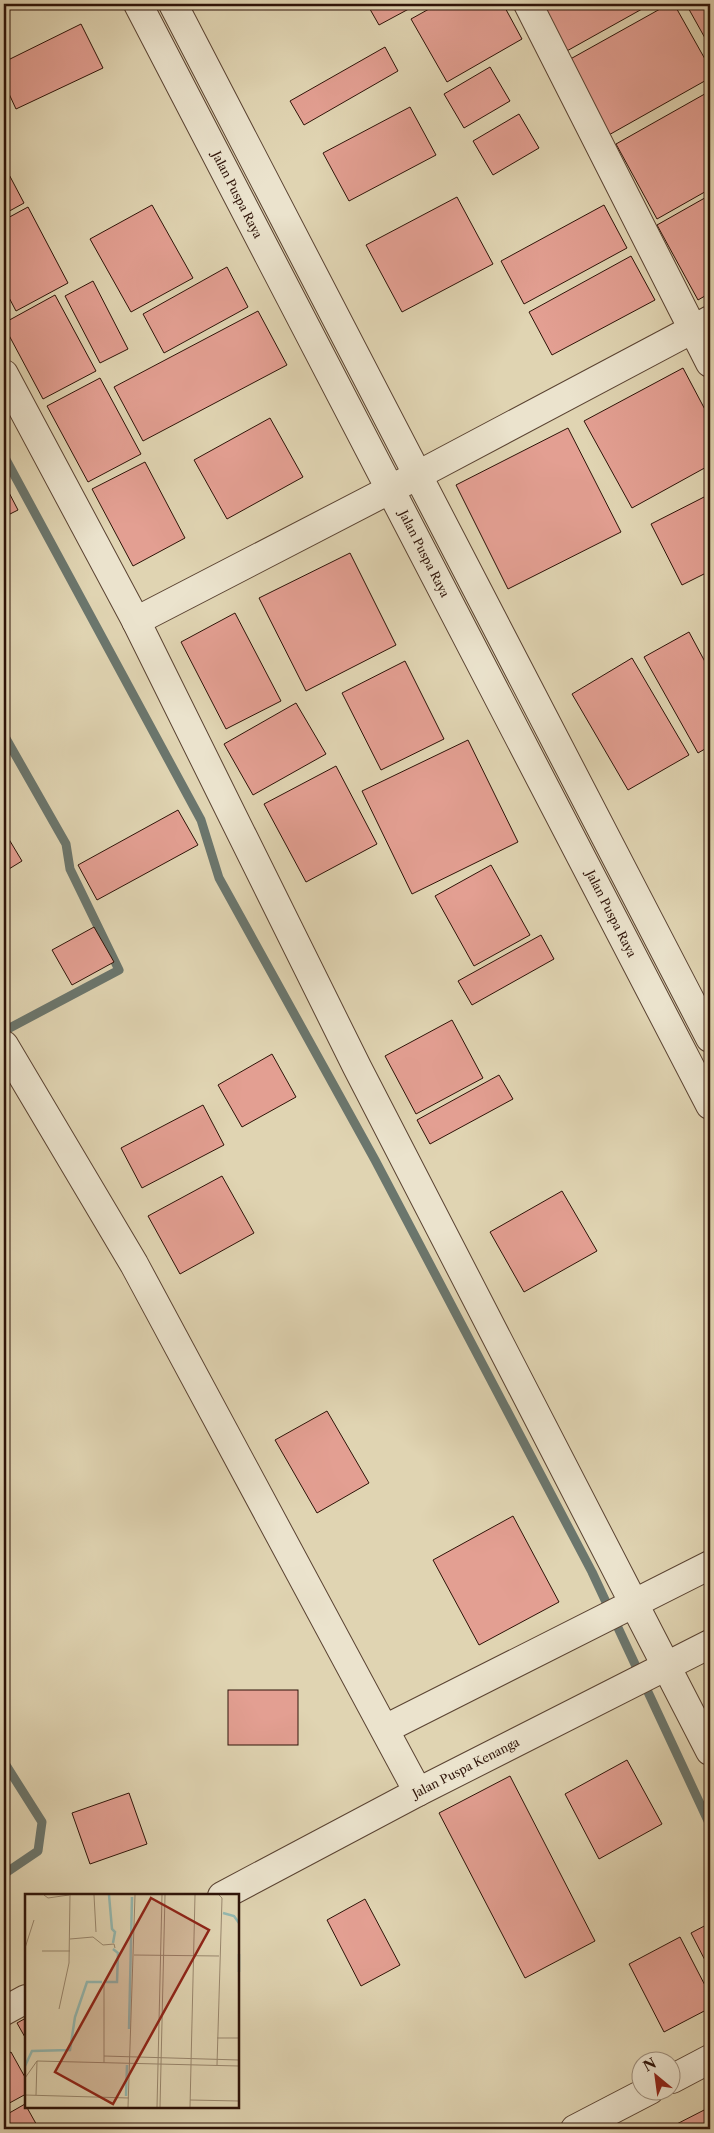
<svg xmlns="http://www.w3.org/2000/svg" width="714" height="2133" viewBox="0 0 714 2133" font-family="'Libre Caslon Text',serif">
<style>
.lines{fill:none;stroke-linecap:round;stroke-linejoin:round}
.stream{stroke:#6b766d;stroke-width:9}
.building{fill:#e39f92;stroke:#2e1308}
.street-casing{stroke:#5a4332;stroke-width:30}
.street{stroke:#ebe3cd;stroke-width:28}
.labels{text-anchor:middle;stroke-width:5;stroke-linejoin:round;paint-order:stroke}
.street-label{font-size:12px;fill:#2e1308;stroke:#ebe3cd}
.inset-river{fill:none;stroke:#94b8b0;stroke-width:2.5}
.inset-road{fill:none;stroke:#99876e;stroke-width:1}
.view{fill:#8f2418;fill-opacity:0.15;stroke:#8f2418;stroke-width:2.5}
.inset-edge{fill:none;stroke:#2e1308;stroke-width:2.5}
</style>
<rect width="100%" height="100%" fill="#e0d4b2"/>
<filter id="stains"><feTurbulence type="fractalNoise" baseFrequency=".004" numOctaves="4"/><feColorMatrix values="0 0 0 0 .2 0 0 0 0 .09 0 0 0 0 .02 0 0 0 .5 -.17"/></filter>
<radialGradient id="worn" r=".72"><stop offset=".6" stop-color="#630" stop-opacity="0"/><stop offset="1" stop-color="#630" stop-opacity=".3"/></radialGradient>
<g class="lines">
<g class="stream">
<path d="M4,456L201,820L219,878L375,1160L592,1572L710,1825"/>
<path d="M4,735L66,844L70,869L119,970L4,1031"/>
<path d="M4,1762L42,1822L38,1851L4,1874"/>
</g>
</g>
<g class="building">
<path d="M367,4H418L379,25Z"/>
<path d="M438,4H503L522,39L447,82L411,19Z"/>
<path d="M538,4H651L565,52Z"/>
<path d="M669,4H674L710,68V78L607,136L565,62Z"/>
<path d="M686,4H710V47Z"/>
<path d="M81,24L103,68L16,109L4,83V62Z"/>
<path d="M385,47L398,71L304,125L290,101Z"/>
<path d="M490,67L510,101L464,128L444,94Z"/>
<path d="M710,91V189L657,219L616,144Z"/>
<path d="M410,107L436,155L349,201L323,153Z"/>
<path d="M519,114L539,148L493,175L473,141Z"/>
<path d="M4,165L24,203L4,214Z"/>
<path d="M710,195V293L698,300L657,225Z"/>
<path d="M457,197L493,264L402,312L366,245Z"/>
<path d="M152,205L193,278L131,312L90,239Z"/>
<path d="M604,205L627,248L524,304L501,261Z"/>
<path d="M28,207L68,283L16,311L4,288V220Z"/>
<path d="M631,256L655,300L552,355L529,312Z"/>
<path d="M227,267L248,307L164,353L143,314Z"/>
<path d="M93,281L128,349L100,363L65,296Z"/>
<path d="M55,295L96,371L43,399L4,326V323Z"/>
<path d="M258,311L287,365L143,441L114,387Z"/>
<path d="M683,368L710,419V465L632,508L584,421Z"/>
<path d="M100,378L141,454L88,482L47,406Z"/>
<path d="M270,418L303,477L227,519L194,460Z"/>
<path d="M568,428L621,532L508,589L456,485Z"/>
<path d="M145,462L185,538L133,566L92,489Z"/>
<path d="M4,483L18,510L4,517Z"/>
<path d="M710,494V571L682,585L651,524Z"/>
<path d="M350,553L396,645L306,691L259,598Z"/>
<path d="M235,613L281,701L226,729L181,642Z"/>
<path d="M689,632L710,671V746L698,753L644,657Z"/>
<path d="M632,658L689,755L628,790L572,694Z"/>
<path d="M405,661L444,739L381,770L342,693Z"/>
<path d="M296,703L326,754L253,795L224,744Z"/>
<path d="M468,740L518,842L412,894L362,791Z"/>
<path d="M336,766L377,844L306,882L264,804Z"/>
<path d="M178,810L198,845L97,900L78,865Z"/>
<path d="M4,831L22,861L4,872Z"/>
<path d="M491,865L530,935L474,966L435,896Z"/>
<path d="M94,927L114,962L72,985L52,950Z"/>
<path d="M541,935L554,959L472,1005L458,981Z"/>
<path d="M452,1020L483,1078L416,1114L385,1056Z"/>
<path d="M272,1054L296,1097L242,1127L218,1085Z"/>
<path d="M499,1075L513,1099L430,1144L417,1120Z"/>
<path d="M203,1105L224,1145L142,1188L121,1148Z"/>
<path d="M222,1176L254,1233L180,1274L148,1216Z"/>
<path d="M562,1191L597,1251L524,1292L490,1232Z"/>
<path d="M327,1411L369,1483L317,1513L275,1440Z"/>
<path d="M513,1516L559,1602L479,1645L433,1560Z"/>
<rect x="228" y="1690" width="70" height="55"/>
<path d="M627,1760L662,1824L599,1859L565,1794Z"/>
<path d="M510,1776L595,1941L525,1978L439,1813Z"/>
<path d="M129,1793L147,1844L90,1864L72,1813Z"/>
<path d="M365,1899L400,1965L361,1986L327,1920Z"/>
<path d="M710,1923V1970L691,1933Z"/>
<path d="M680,1937L710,1995V2008L664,2032L629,1964Z"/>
<path d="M26,2018V2039L17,2023Z"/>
<path d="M11,2052L26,2079V2094L4,2106V2056Z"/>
<path d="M25,2104L39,2129H4V2116Z"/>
<path d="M710,2107V2129H667Z"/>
</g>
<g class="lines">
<g class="street-casing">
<g id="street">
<path d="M138,4L710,1105"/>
<path d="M173,4L710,1038"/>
<path d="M528,4L710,363"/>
<path d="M4,374L136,621L357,1067L710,1751"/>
<path d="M136,621L418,475L710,320"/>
<path d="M4,1045L134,1264L418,1792"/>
<path d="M385,1729L710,1565"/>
<path d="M222,1896L418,1792L710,1644"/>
<path d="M4,2011L26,1999"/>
<path d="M672,2079L710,2059"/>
<path d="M575,2129L650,2090"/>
</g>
</g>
<use href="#street" class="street"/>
</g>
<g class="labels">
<g class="street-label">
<text transform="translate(237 195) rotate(63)" y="4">Jalan Puspa Raya</text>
<text transform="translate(424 554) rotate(63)" y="4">Jalan Puspa Raya</text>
<text transform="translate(611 914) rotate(63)" y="4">Jalan Puspa Raya</text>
<text transform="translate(466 1768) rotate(-27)" y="4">Jalan Puspa Kenanga</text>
</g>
</g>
<g transform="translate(25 1894)">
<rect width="214" height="214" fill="#e0d4b2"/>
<path class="inset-river" d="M84,1L87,35L90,38L88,49M198,19L209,22L214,29M214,60V78M81,88H92L93,59L88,55M104,135L107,3M0,172L7,157L45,156L50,123L62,88H77M101,202L102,171"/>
<path class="inset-road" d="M19,1L23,4L44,1M69,1L71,38M45,45L68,43L78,51L89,50L90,54M0,54L9,26M17,57H45M109,61L194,62M79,88V169M34,115L44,69L45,1M192,144H214M79,162L214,166M192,171L197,4L194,1M0,184L12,167L214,172M0,201L104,204M11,201L12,167M165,206L214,207M103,213L110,1M132,213L137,1M135,213L140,1M165,213L170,1"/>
<path class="view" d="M126,4L184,36L88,210L30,178Z"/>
<rect width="214" height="214" class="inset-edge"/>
</g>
<rect width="714" height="2133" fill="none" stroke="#e0d4b2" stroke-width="20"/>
<rect x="5" y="5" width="704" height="2123" fill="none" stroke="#2e1308" stroke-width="2.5"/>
<rect x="10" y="10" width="694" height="2113" fill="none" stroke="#2e1308"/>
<g transform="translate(656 2076) rotate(331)"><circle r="24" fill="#ebe3cd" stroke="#9f907e"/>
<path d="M0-4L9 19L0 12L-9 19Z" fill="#8f2418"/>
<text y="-8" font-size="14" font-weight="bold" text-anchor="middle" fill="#2e1308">N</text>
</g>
<rect width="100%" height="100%" filter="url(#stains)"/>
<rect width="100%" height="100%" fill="url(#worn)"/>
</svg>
